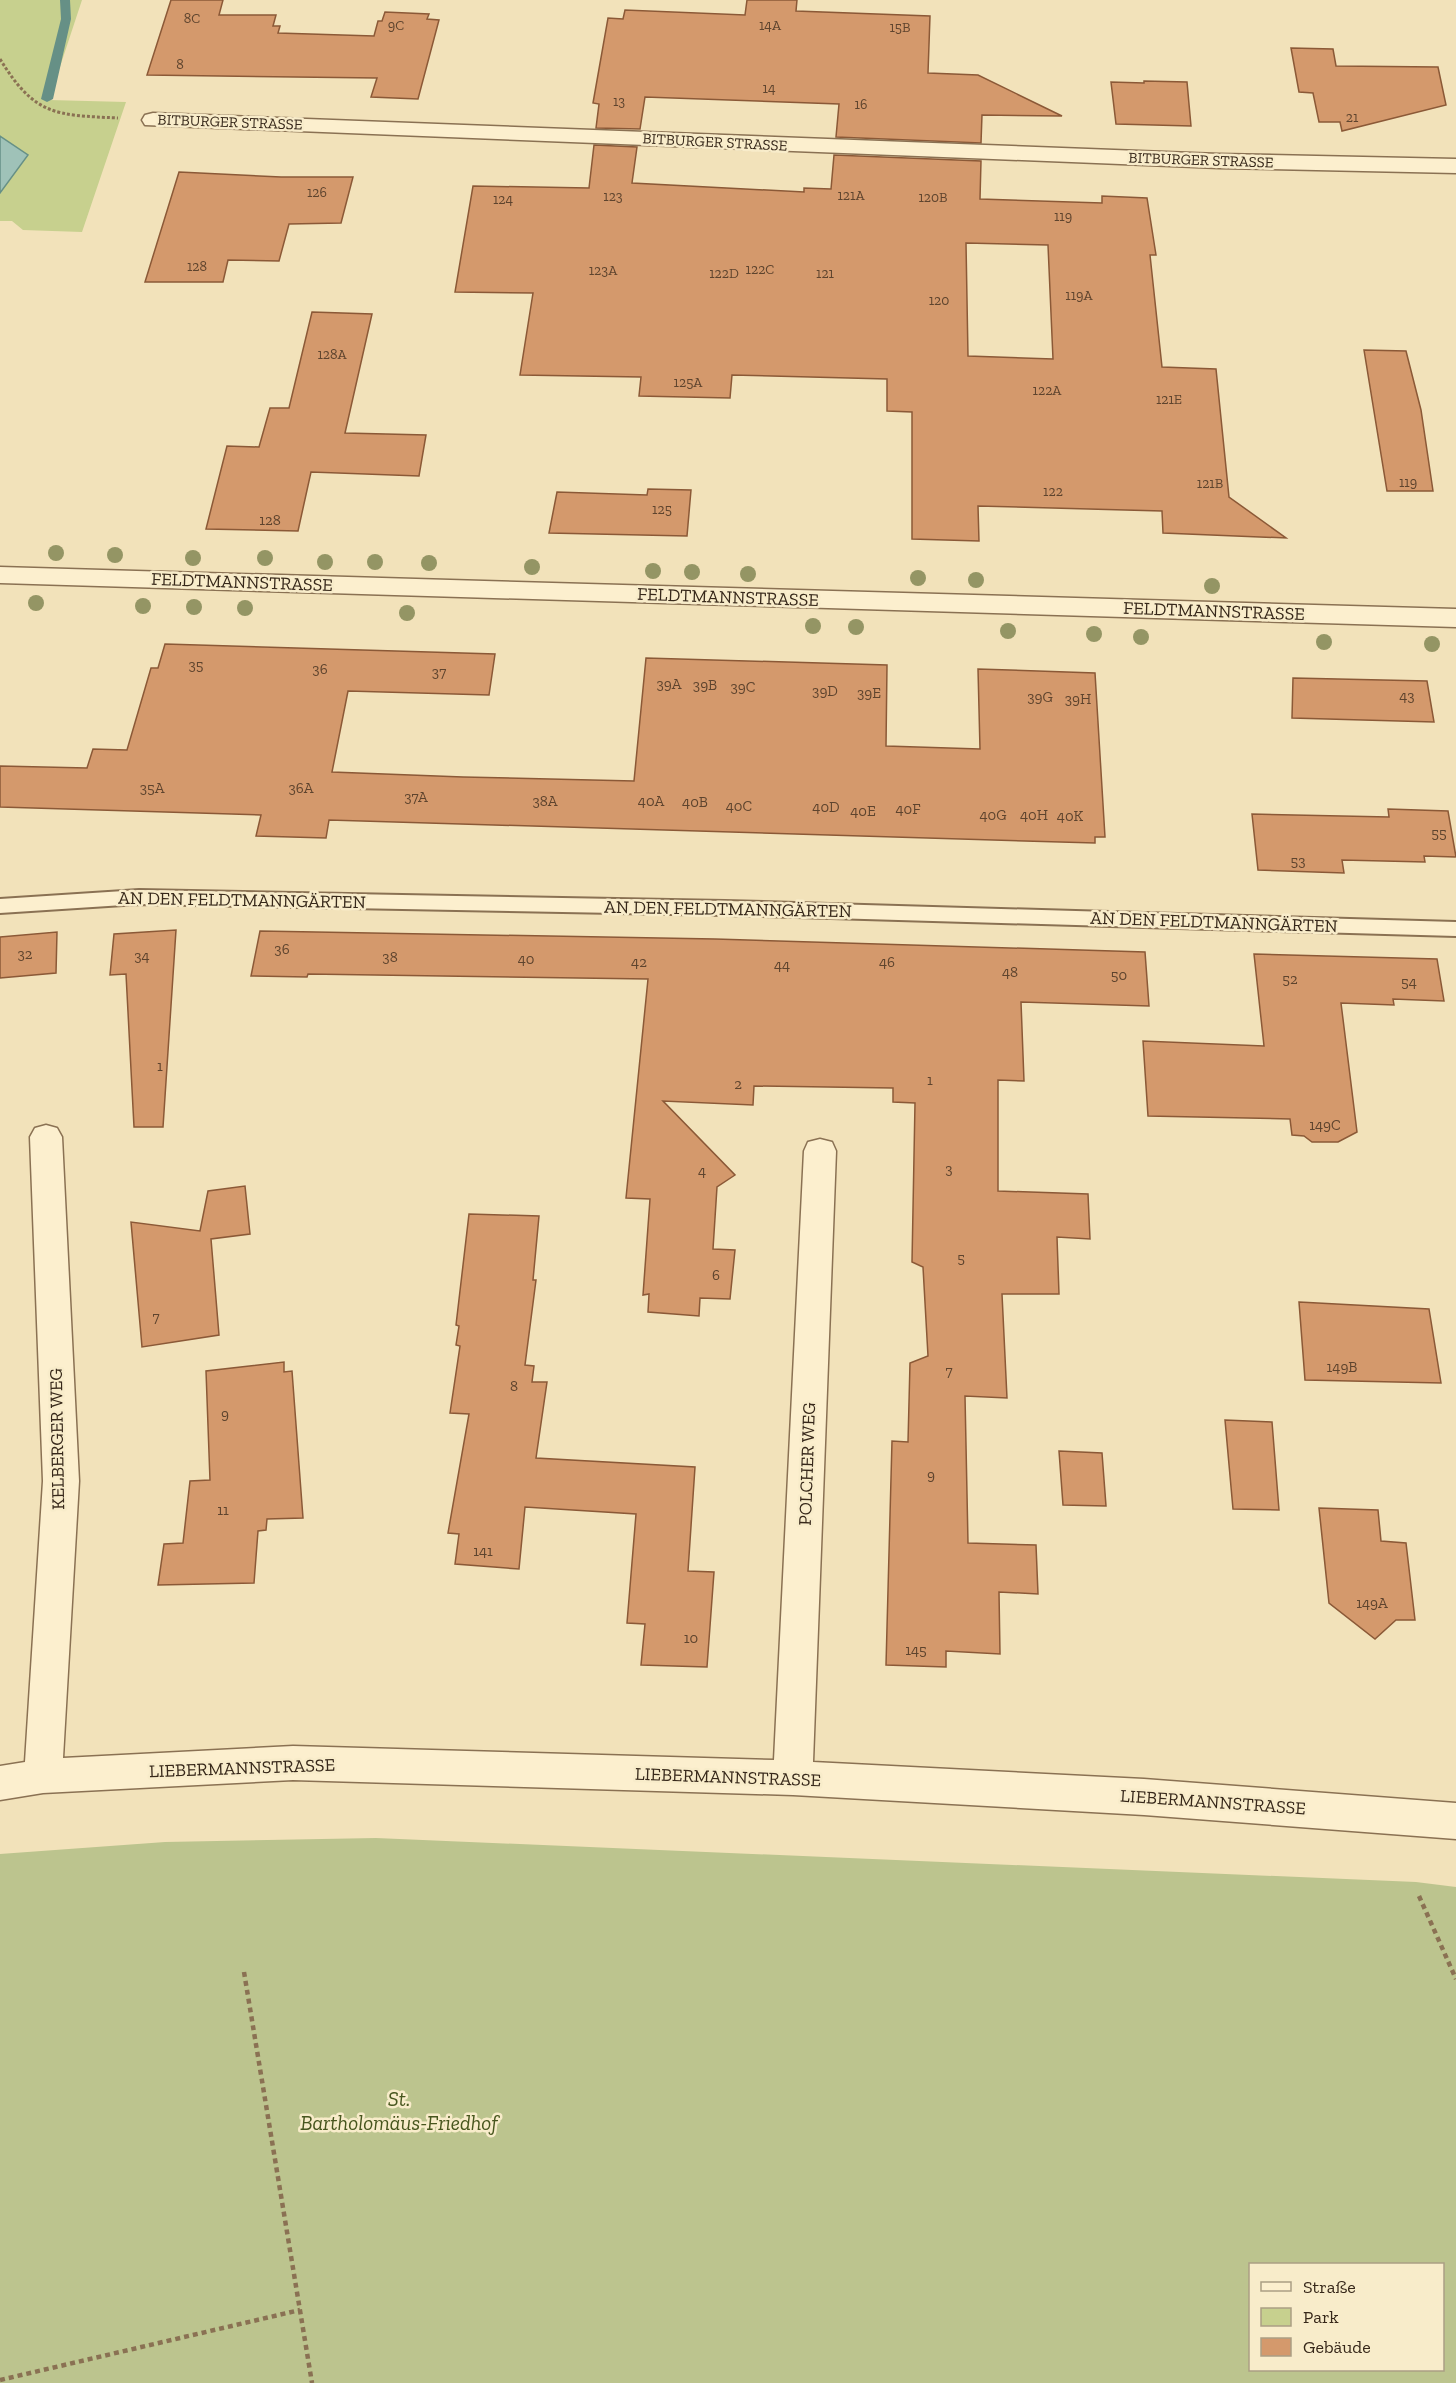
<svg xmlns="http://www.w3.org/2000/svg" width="1456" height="2383" viewBox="0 0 1456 2383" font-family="'Zilla Slab',serif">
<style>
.green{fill:#c7d08e}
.cemetery{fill:#bcc48e;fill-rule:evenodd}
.water{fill:#9fc2b8;stroke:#669086;stroke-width:1.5}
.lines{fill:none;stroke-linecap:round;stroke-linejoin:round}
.stream{fill:#669086;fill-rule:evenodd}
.building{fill:#d4996c;stroke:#8b5937;stroke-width:1.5;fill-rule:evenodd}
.service-casing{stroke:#8a7153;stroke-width:4}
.minor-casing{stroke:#8a7153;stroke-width:3}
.path-far1{stroke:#8a7153;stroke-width:3;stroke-dasharray:3 2;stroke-linecap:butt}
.path{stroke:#8a7153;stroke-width:4.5;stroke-dasharray:5 4;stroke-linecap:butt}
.service{fill:#fcefce;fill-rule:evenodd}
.minor{fill:#fcefce;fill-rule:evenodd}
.tree{fill:#949564}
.labels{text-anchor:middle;stroke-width:5;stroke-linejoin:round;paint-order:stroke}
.far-number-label{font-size:14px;fill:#5e442e}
.far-street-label{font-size:15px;fill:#37281a;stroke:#f8ecca}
.number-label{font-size:15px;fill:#5e442e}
.street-label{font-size:18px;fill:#37281a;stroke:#f8ecca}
.near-park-label{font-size:21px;font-style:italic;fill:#47561e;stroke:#f8ecca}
</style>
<rect width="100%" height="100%" fill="#f2e2ba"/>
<path class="green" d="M0,0H82L49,100L126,102L82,232L23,230L12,221H0V193L28,155L0,136Z"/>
<path class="cemetery" d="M376,1838L1416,1882L1456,1887V2383H0V1854L165,1842ZM1250,2264H1442V2370H1250Z"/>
<path class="water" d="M0,136L28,155L0,193Z"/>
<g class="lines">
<path class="stream" d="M60,0H70L71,19L53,99L47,102L41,99L61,19Z"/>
</g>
<g class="building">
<path d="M171,0H223L219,15H276L273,26H280L278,33L374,36L378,21H382L385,12L429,14L427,19L439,20L418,99L371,97L377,78L147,75Z"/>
<path d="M747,0H797L796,11L930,16L928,73L978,75L1062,116L982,115L981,143L836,137L839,104L645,97L640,129L596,128L599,104L593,103L608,18L623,19L625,10L745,15Z"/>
<path d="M1291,48L1333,49L1336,66L1438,67L1446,105L1342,131L1340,122H1319L1313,93L1299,92Z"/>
<path d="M1144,81L1187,82L1191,126L1116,124L1111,82L1144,83Z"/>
<path d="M594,145L637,147L632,183L804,192V188L831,189L834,155L981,161L980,199L1102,203V196L1147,198L1156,255H1150L1162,367L1216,369L1229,497L1286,538L1163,533L1162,511L978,506L979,541L912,539V412L887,411V379L732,375L730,398L639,396L641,377L520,375L533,293L455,292L473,186L589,188ZM966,243L1048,245L1053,359L968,356Z"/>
<path d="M179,172L281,177H353L341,223L289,224L279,261L228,260L223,282H145Z"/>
<path d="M312,312L372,314L345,433L426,435L419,476L311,472L298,531L206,529L227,446L259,447L270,408H289Z"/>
<path d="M1364,350L1406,351L1421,410L1433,491H1387Z"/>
<path d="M648,489L691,490L687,536L549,533L557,492L647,495Z"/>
<path d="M165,644L495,654L489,695L348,691L332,772L463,777L634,781L646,658L887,665L886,746L980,749L978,669L1095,673L1105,837H1095V843L329,820L326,838L256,836L261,815L0,807V766L87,768L93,749L127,750L151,668H158Z"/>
<path d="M1293,678L1427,681L1434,722L1292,718Z"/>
<path d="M1388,809L1448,811L1456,857L1424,856L1425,862L1342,860L1344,873L1258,870L1252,814L1389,817Z"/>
<path d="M176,930L163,1127H134L126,974L110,975L114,934Z"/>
<path d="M260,931L715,939L1145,952L1149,1006L1021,1002L1024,1081L998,1080V1191L1088,1194L1090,1239L1057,1237L1059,1294H1002L1007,1398L965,1396L968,1543L1036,1545L1038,1594L999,1592L1000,1654L946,1651V1667L886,1665L892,1441L908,1442L910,1363L928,1356L923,1267L912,1262L915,1103L893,1102V1088L754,1086L753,1105L663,1101L735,1175L717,1187L713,1249L735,1250L730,1299L700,1298L699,1316L648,1312L649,1294L643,1295L650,1199L626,1198L648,979L308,974L307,977L251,976Z"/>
<path d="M57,932L56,973L0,978V937Z"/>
<path d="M1254,954L1437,959L1444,1001L1393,999L1394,1005L1341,1003L1357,1132L1338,1142H1312L1304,1136L1292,1135L1290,1119L1148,1116L1143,1041L1264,1046Z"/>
<path d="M245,1186L250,1234L211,1239L219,1335L142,1347L131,1222L200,1231L208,1191Z"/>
<path d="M469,1214L539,1216L533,1280H536L525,1365L534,1366L532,1382H547L536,1458L695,1467L688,1571L714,1572L707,1667L641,1665L645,1624L627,1623L636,1514L525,1507L519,1569L455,1564L459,1534L448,1533L469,1414L450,1413L460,1346L456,1345L459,1326L456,1325Z"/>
<path d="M1299,1302L1429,1309L1441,1383L1305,1380Z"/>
<path d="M284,1362V1372L292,1371L303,1518L267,1519L266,1530L258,1531L254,1583L158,1585L164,1544L183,1543L190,1481L210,1480L206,1371Z"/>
<path d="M1225,1420L1272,1422L1279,1510L1233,1509Z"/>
<path d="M1059,1451L1102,1453L1106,1506L1063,1505Z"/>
<path d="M1319,1508L1378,1510L1381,1541L1406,1543L1415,1620H1396L1375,1639L1329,1603Z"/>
</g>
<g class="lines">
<g class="service-casing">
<path id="service" d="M139,890L725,901L1456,922V936L725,915L139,904L0,913V899Z"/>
</g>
<g class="minor-casing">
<g id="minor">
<path d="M153,113L1219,154L1456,159V173L1219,168L145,125L142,120L145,115Z"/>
<path d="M0,567L1456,609V627L0,583Z"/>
<path d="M46,1125L57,1128L62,1137L79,1481L63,1758L293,1746L774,1760L804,1151L808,1142L820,1139L832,1142L836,1151L813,1762L1144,1779L1456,1803V1839L1144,1815L793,1795L293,1780L43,1793L0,1800V1766L25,1762L43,1481L30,1137L35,1128Z"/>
</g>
</g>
<path class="path-far1" d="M0,59C35,116 55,115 118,118"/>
<g class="path">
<path d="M1419,1896L1456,1979"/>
<path d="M244,1972L312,2383"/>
<path d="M0,2380L300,2310"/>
</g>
<use href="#service" class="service"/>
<use href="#minor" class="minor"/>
</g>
<g class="tree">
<circle cx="56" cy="553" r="8"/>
<circle cx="115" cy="555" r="8"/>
<circle cx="193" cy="558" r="8"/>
<circle cx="265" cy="558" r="8"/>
<circle cx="325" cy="562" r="8"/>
<circle cx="375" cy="562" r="8"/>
<circle cx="429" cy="563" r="8"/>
<circle cx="532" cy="567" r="8"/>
<circle cx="653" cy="571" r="8"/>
<circle cx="692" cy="572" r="8"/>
<circle cx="748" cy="574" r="8"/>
<circle cx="918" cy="578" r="8"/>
<circle cx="976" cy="580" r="8"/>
<circle cx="1212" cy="586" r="8"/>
<circle cx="36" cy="603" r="8"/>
<circle cx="143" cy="606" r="8"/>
<circle cx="194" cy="607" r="8"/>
<circle cx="245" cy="608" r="8"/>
<circle cx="407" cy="613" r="8"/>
<circle cx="813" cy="626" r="8"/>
<circle cx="856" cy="627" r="8"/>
<circle cx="1008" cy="631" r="8"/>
<circle cx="1094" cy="634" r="8"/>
<circle cx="1141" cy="637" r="8"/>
<circle cx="1324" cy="642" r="8"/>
<circle cx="1432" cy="644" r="8"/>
</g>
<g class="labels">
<g class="far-number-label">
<text x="192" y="23">8C</text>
<text x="396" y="30">9C</text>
<text x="770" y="30">14A</text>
<text x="900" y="32">15B</text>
<text x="180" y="69">8</text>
<text x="769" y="93">14</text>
<text x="619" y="106">13</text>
<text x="861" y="109">16</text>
<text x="1352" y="122">21</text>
<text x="317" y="197">126</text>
<text x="851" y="200">121A</text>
<text x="613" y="201">123</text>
<text x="933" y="202">120B</text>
<text x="503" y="204">124</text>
<text x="1063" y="221">119</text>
<text x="197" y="271">128</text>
<text x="760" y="274">122C</text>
<text x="603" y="275">123A</text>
<text x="724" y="278">122D</text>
<text x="825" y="278">121</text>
<text x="1079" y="300">119A</text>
<text x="939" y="305">120</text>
<text x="332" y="359">128A</text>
<text x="688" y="387">125A</text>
<text x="1047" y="395">122A</text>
<text x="1169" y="404">121E</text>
<text x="1408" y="487">119</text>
<text x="1210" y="488">121B</text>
<text x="1053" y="496">122</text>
<text x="662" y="514">125</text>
</g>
<g class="far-street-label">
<text transform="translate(230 122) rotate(2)" y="5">BITBURGER STRASSE</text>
<text transform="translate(715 142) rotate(3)" y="5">BITBURGER STRASSE</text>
<text transform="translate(1201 160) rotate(2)" y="5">BITBURGER STRASSE</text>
</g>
<g class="number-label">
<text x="270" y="525">128</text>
<text x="196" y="670">35</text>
<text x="320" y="674">36</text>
<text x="439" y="677">37</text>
<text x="669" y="689">39A</text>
<text x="705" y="690">39B</text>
<text x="743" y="692">39C</text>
<text x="825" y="696">39D</text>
<text x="869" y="698">39E</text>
<text x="1407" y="701">43</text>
<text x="1040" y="702">39G</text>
<text x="1078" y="704">39H</text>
<text x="152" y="793">35A</text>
<text x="301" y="793">36A</text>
<text x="416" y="802">37A</text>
<text x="545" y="806">38A</text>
<text x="651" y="806">40A</text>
<text x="695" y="807">40B</text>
<text x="739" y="811">40C</text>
<text x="826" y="812">40D</text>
<text x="908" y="814">40F</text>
<text x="863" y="816">40E</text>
<text x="993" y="820">40G</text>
<text x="1034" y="820">40H</text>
<text x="1070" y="821">40K</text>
<text x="1439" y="838">55</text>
<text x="1298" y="866">53</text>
<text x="282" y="954">36</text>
<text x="25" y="959">32</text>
<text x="142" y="961">34</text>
<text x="390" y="962">38</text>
<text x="526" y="964">40</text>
<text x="639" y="967">42</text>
<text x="887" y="967">46</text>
<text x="782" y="970">44</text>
<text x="1010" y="977">48</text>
<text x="1119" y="980">50</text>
<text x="1290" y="984">52</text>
<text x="1409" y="987">54</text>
<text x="160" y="1071">1</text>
<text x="930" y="1085">1</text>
<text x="738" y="1089">2</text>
<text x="1325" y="1130">149C</text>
<text x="949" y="1174">3</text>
<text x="702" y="1176">4</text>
<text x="961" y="1263">5</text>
<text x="716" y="1280">6</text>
<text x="156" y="1322">7</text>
<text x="1342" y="1372">149B</text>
<text x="949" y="1376">7</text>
<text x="514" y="1391">8</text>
<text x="225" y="1419">9</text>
<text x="931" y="1480">9</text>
<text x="223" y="1515">11</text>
<text x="483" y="1556">141</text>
<text x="1372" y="1608">149A</text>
<text x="691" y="1643">10</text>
<text x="916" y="1655">145</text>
</g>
<g class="street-label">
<text transform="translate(242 582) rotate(2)" y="6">FELDTMANNSTRASSE</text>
<text transform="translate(728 597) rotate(2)" y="6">FELDTMANNSTRASSE</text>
<text transform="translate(1214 611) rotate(2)" y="6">FELDTMANNSTRASSE</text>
<text transform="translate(242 900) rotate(1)" y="6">AN DEN FELDTMANNGÄRTEN</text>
<text transform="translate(728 909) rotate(1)" y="6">AN DEN FELDTMANNGÄRTEN</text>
<text transform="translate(1214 922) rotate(2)" y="6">AN DEN FELDTMANNGÄRTEN</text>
<text transform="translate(57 1439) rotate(-91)" y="6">KELBERGER WEG</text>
<text transform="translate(807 1464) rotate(-88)" y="6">POLCHER WEG</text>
<text transform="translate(242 1768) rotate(-2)" y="6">LIEBERMANNSTRASSE</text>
<text transform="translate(728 1777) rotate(2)" y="6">LIEBERMANNSTRASSE</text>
<text transform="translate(1213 1802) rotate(4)" y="6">LIEBERMANNSTRASSE</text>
</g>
<g class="near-park-label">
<text x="399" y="2106">St.<tspan x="399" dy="24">Bartholomäus-Friedhof</tspan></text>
</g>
</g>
<rect x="1249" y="2263" width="195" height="108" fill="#f8ecca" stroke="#ab9e84" stroke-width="1.5"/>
<rect x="1261" y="2282" width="30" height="9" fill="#fcefce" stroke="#ab9e84" stroke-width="1.5"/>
<text x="1303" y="2293" font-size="18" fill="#37281a">Straße</text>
<rect x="1261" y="2308" width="30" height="18" fill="#c7d08e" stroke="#ab9e84" stroke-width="1.5"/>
<text x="1303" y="2323" font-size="18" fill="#37281a">Park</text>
<rect x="1261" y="2338" width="30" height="18" fill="#d4996c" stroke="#ab9e84" stroke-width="1.5"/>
<text x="1303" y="2353" font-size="18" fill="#37281a">Gebäude</text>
</svg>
